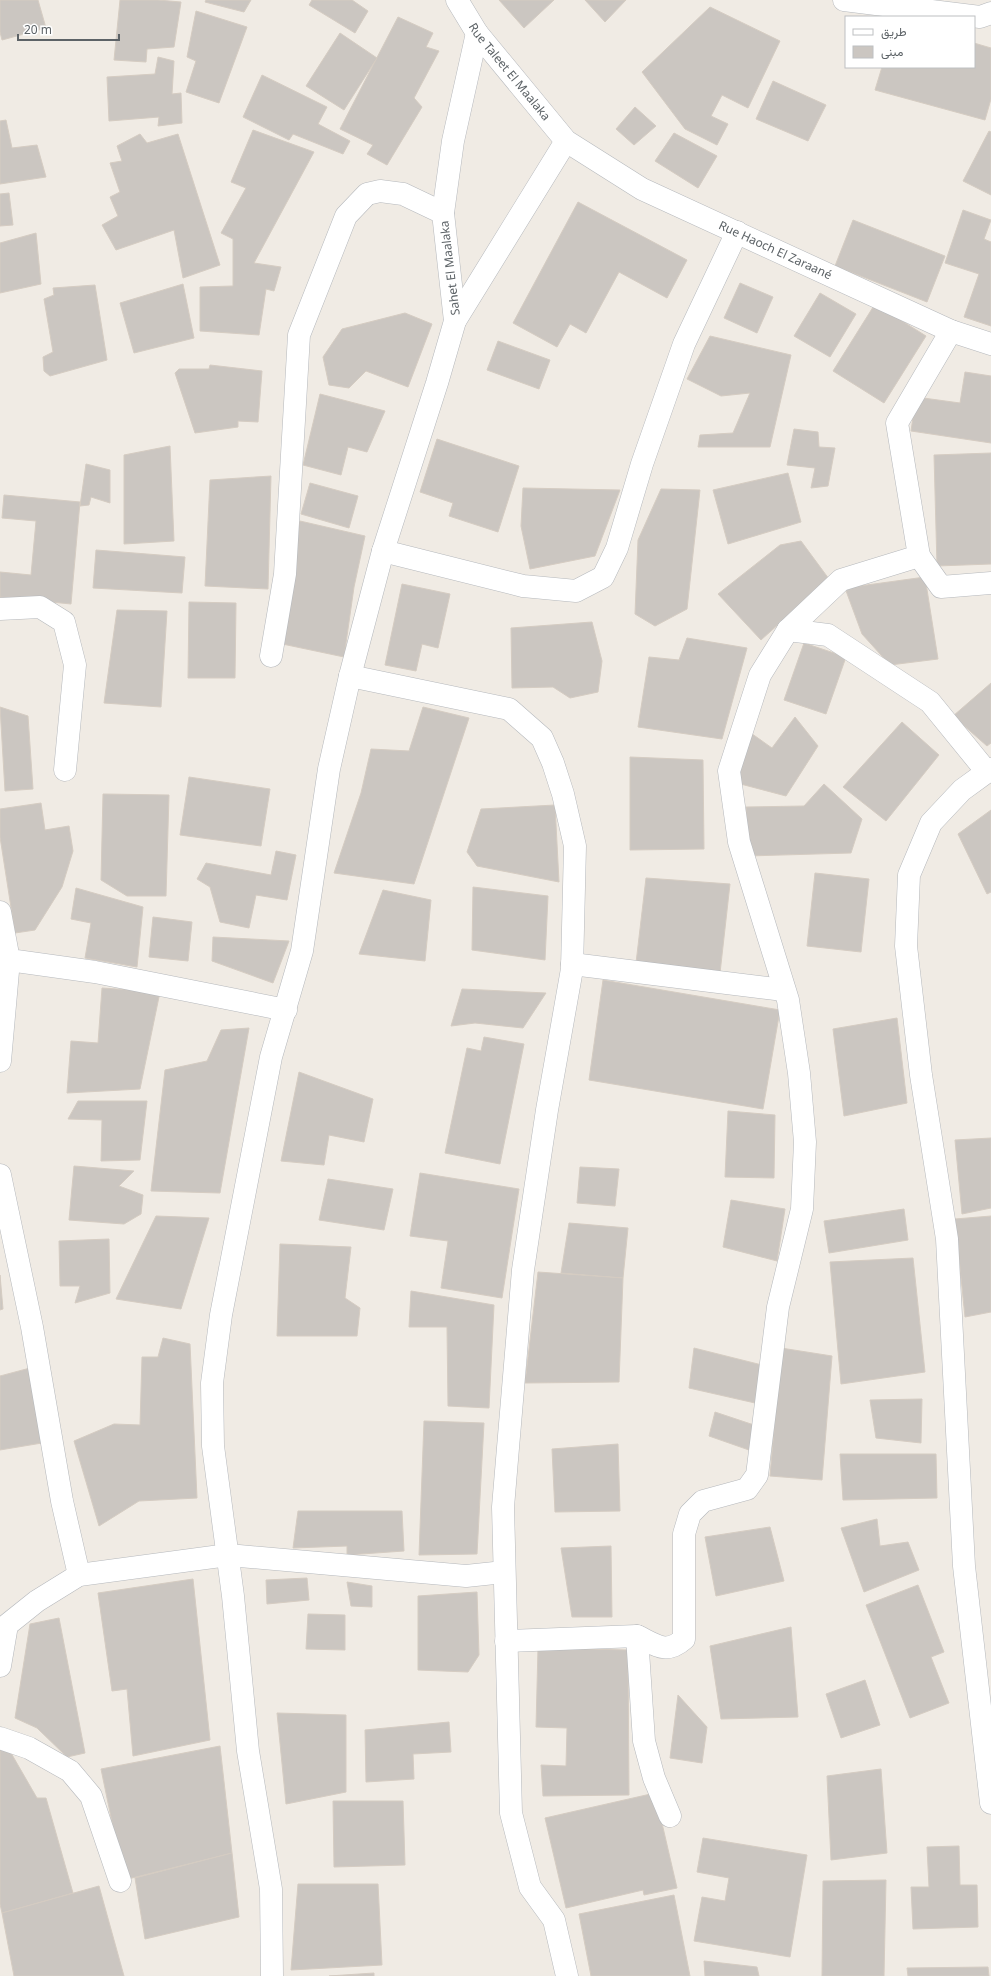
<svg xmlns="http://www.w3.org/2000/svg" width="991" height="1976" viewBox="0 0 991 1976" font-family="'Noto Sans',Vazirmatn,sans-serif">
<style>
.building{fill:#cbc6c1;stroke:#d5ccc2}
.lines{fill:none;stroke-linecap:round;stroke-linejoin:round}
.minor-casing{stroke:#b5b8bc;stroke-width:23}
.minor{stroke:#fff;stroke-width:22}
.labels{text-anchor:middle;stroke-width:3;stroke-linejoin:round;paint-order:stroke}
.street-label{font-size:12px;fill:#5c6266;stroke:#fff}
</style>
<rect width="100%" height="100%" fill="#f0ebe4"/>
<g class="building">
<path d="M0,0H38L46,28L2,40L0,32Z"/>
<path d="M120,0H158L181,2L174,47L147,49L146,62L114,60Z"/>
<path d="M206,0H251L244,12L205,2Z"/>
<path d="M312,0H352L368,11L355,33L309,5Z"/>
<path d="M499,0H554L524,28Z"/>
<path d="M585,0H626L605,22Z"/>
<path d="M710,7L780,41L748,108L722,95L711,116L728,124L717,145L685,129L642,72Z"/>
<path d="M196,11L247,27L219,103L186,92L196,61L187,57Z"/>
<path d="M398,17L433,33L426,47L439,51L414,98L422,107L387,165L367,154L373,145L340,129Z"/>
<path d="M340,33L377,58L344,110L306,86Z"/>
<path d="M974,43L991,48V99L985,120L875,90L882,67H974Z"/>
<path d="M158,57L174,61L172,94L181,93L182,123L158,126L159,117L109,121L107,77L155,74Z"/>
<path d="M262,75L327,107L318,124L350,141L343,154L293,134L289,140L243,117Z"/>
<path d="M773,81L826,105L808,141L756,119Z"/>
<path d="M635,107L656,126L634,145L616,129Z"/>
<path d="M6,120L12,148L37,145L46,177L0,184V121Z"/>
<path d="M253,130L314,152L254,263L281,267L274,291L266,289L259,335L200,331V287L233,286V239L221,233L246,188L231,182Z"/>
<path d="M989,131L991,132V195L963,181Z"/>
<path d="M674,133L717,156L698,188L655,161Z"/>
<path d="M140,134L147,143L178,134L220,265L183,278L174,230L116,250L102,225L118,216L110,197L120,192L110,163L122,161L117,146Z"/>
<path d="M9,193L13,225L0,226V194Z"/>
<path d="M578,202L687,260L667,298L619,272L586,333L570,324L557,347L513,323Z"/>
<path d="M963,210L991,220L984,239L991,242V326L964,317L979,274L945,263Z"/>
<path d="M853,220L945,256L927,302L835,266Z"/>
<path d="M36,233L41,284L0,293V243Z"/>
<path d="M740,283L773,297L757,333L724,318Z"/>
<path d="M183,284L194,338L134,353L120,303Z"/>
<path d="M95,285L107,360L50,376L44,371L43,357L53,352L44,299L54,295L53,288Z"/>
<path d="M820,293L856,314L830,357L794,336Z"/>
<path d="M875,304L926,336L884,403L833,371Z"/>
<path d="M405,313L432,324L408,387L366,371L349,388L329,385L323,357L342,329Z"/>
<path d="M710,336L791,355L770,447H698L700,435L733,433L750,393L721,396L687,379Z"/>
<path d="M498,341L550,360L539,389L487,370Z"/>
<path d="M210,365L262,371L258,422L238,421V427L195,433L175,373L179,369H209Z"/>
<path d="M965,372L991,376V443L911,431L916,397L960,403Z"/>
<path d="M320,394L385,411L367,452L348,447L341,475L303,465Z"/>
<path d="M794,429L818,432L819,447L835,448L828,486L811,488L815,468L787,465Z"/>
<path d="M437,439L519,466L498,532L449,516L453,503L420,492Z"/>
<path d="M170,446L174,541L124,544V455Z"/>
<path d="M991,453V564L937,566L934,455Z"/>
<path d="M86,464L110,470V503L91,497L89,505L80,506Z"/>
<path d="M788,473L801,522L728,544L713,490Z"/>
<path d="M271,476L268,589L205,586L210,480Z"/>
<path d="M310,483L358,496L349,528L301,514Z"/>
<path d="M523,488L620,490L595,556L530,569L521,526Z"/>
<path d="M661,489L700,490L687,609L655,626L635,614L638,540Z"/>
<path d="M4,495L80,502L71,604L0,597V572L31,575L36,521L2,518Z"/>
<path d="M300,521L365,536L354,587L344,657L273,642Z"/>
<path d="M801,541L829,579L761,640L718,594L780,545Z"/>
<path d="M96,550L185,557L182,593L93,588Z"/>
<path d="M925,577L938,659L890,665L862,634L845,588Z"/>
<path d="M402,584L450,594L438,648L422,644L416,671L385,665Z"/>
<path d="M189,602L236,603L235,678H188Z"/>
<path d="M117,610L167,611L161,707L104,703Z"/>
<path d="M592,622L602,661L598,692L570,698L553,687L512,688L511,628Z"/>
<path d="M687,638L747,648L722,739L638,727L649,657L679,660Z"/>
<path d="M804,643L846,657L826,714L784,700Z"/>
<path d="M991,683V743L987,746L953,716Z"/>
<path d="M0,707L28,716L33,789L5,791Z"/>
<path d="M423,707L469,718L414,884L334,873L361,793L371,749L409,751Z"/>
<path d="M795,717L818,746L786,796L733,782L748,731L772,748Z"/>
<path d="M902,722L939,755L886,821L843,787Z"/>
<path d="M630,757L703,760L704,849L630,850Z"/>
<path d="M189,777L270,789L261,846L180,835Z"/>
<path d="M824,784L862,819L851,853L748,856L746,807L804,806Z"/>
<path d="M103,794L169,795L166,896H127L101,880Z"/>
<path d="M41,803L45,830L69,826L73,851L62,887L35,930L15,933L0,837V809Z"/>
<path d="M555,805L559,882L477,866L467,852L481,809Z"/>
<path d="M991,810V892L987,894L958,834Z"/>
<path d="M276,851L296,855L287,900L256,895L249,928L220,922L210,887L197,879L206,863L271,875Z"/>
<path d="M815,873L869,879L861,952L807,946Z"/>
<path d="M646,878L730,884L720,973L636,963Z"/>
<path d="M473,887L548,896L545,960L472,950Z"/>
<path d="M76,888L143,907L137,967L85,958L91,923L71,919Z"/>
<path d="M383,890L431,900L425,961L359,954Z"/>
<path d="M153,917L192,922L188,961L149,957Z"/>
<path d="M213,937L289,941L273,983L212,961Z"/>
<path d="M603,980L780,1010L763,1109L589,1080Z"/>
<path d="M102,988L160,992L140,1089L67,1093L71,1041L98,1043Z"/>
<path d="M462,989L546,993L523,1028L475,1023L451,1026Z"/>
<path d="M897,1018L907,1103L844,1116L833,1029Z"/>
<path d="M249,1028L220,1193L151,1191L165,1070L207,1061L221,1030Z"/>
<path d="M484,1037L524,1044L500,1164L445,1153L467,1048L481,1051Z"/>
<path d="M299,1072L373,1099L364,1142L329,1135L324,1165L281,1161Z"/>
<path d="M78,1101H147L140,1160L101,1161L102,1120L68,1119Z"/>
<path d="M728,1111L775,1115L774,1178L725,1177Z"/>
<path d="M991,1138V1208L962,1214L955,1140Z"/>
<path d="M74,1166L134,1171L119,1186L143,1195L141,1214L124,1224L69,1220Z"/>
<path d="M580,1167L619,1169L615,1206L577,1203Z"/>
<path d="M420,1173L519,1189L502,1298L441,1288L448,1241L410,1236Z"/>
<path d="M328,1179L393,1189L384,1230L319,1220Z"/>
<path d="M731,1200L785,1209L777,1261L723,1247Z"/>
<path d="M904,1209L908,1240L829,1253L824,1221Z"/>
<path d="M156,1216L209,1218L181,1309L116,1299Z"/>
<path d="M991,1216V1312L965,1317L955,1219Z"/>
<path d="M569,1223L628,1228L623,1278L561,1273Z"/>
<path d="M109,1239L110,1293L75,1303L80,1286H60L59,1241Z"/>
<path d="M280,1244L351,1247L345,1298L360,1308L357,1336H277Z"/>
<path d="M913,1258L925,1372L841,1384L830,1262Z"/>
<path d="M538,1272L623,1278L619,1382L525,1383Z"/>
<path d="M0,1275L3,1309L0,1310Z"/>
<path d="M411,1291L494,1305L489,1408L448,1406L447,1327H409Z"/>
<path d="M163,1338L190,1344L197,1498L139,1501L99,1526L74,1441L114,1424L140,1425L142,1357H158Z"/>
<path d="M694,1348L770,1367L755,1403L689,1388Z"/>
<path d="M781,1348L832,1356L822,1480L770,1476Z"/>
<path d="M30,1368L42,1443L0,1450V1376Z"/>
<path d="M922,1399L921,1443L876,1438L870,1400Z"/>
<path d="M715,1412L754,1425L749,1450L709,1436Z"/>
<path d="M424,1421L484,1423L477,1554L419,1555Z"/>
<path d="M618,1444L620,1511L555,1512L552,1449Z"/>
<path d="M840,1454H936L937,1498L843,1500Z"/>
<path d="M298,1511H402L404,1551L347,1555V1546L293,1548Z"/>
<path d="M877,1519L880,1546L908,1542L919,1570L864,1592L841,1528Z"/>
<path d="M770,1527L784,1581L716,1596L705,1537Z"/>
<path d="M611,1546L612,1617H572L561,1548Z"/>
<path d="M307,1578L309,1600L267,1604L266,1580Z"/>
<path d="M193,1579L210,1740L133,1756L127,1689L112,1691L98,1593Z"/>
<path d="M347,1582L372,1586V1607L351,1606Z"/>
<path d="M918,1585L944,1652L931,1657L949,1703L910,1718L866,1605Z"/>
<path d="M477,1592L479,1655L468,1672L418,1670V1596Z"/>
<path d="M308,1614L345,1615V1650L306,1649Z"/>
<path d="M59,1618L85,1753L67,1757L37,1728L15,1718L30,1624Z"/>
<path d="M791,1627L798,1717L721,1719L710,1646Z"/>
<path d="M538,1648L628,1650L629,1795L543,1796L541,1765L566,1766L567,1728L536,1727Z"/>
<path d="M865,1680L880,1725L841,1738L826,1694Z"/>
<path d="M678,1695L707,1727L702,1763L670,1758Z"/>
<path d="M277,1713L346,1715V1792L286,1804Z"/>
<path d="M449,1722L451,1752L413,1754L414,1779L366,1782L365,1730Z"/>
<path d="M7,1746L37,1798H46L73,1893L2,1913L0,1904V1748Z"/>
<path d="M220,1746L232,1853L124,1880L101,1769Z"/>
<path d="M881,1769L887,1853L831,1860L827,1776Z"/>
<path d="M655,1793L677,1888L644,1895L643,1890L566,1908L545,1818Z"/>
<path d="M333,1801H403L405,1865L334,1867Z"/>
<path d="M703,1838L807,1855L790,1957L694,1941L702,1897L725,1901L729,1878L697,1872Z"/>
<path d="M959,1846L960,1885H977L978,1927L913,1929L911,1887H929L927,1847Z"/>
<path d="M232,1853L239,1917L145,1939L135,1878Z"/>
<path d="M886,1880L884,1976H822L823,1881Z"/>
<path d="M298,1884H378L382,1965L291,1970Z"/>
<path d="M99,1886L124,1976H14L2,1913Z"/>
<path d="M674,1895L690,1976H591L579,1914Z"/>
<path d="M704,1961L757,1967L759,1976H705Z"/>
<path d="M988,1967L989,1976H908L907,1968Z"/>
<path d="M374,1973V1976H329Z"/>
</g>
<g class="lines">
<g class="minor-casing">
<g id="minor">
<path id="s1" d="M457,0L477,33L566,141L642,189L951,331L991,344"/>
<path d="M844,0L980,17L991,13"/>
<path d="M455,321L443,213L453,141L477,33"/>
<path d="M383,551L523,586L576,591L603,577L617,548L642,464L684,344L737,232"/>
<path d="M919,556L941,587L991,583"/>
<path d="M0,609L40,607L64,622L75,665L65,770"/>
<path d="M788,630L828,635L930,702L987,772"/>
<path d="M271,656L285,574L299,335L346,216L367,194L380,191L403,194L443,213"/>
<path d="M350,676L509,709L542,738L553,763L563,794L575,846L572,969L547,1110L523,1270L503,1507L511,1813L530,1887L554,1920L567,1976"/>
<path d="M991,769L962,790L931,823L909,875L906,946L921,1075L947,1239L964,1566L991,1803"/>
<path d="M0,912L9,960L95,972L286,1010"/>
<path d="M572,964L784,990"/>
<path d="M0,1061L9,960"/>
<path d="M0,1175L32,1327L62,1501L79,1575"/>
<path d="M637,1636C656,1645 666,1655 684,1639V1534L690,1514L703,1501L747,1489L757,1475L778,1307L802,1209L805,1142L799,1073L788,1000L739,842L729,771L760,675L788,630L841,580L919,556L897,423L951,331"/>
<path d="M506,1641L637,1636L644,1741L654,1778L670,1816"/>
<path d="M0,1666L7,1625L37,1601L79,1575L228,1555L466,1576L504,1572"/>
<path d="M0,1738L29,1748L70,1771L91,1796L120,1881"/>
<path d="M272,1976L271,1889L248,1751L233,1596L213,1446L212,1383L221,1315L271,1057L302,951L329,769L350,676L383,551L437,383L455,321L566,141"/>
</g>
</g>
<use href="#minor" class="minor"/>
</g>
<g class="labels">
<g class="street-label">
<text dy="4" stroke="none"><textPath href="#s1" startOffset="89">Rue Taleet El Maalaka</textPath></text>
<text dy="4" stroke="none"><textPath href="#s1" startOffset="415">Rue Haoch El Zaraané</textPath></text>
<text transform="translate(450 268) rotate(-97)" y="4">Sahet El Maalaka</text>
</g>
</g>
<rect x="845" y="16" width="130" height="52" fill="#ffffff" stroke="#bec0c2"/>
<rect x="853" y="29" width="20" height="6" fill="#ffffff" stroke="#bec0c2"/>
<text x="881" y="36" font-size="12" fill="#5c6266">طريق</text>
<rect x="853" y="46" width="20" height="12" fill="#cbc6c1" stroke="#bec0c2"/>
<text x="881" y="56" font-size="12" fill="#5c6266">مبنى</text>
<path d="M18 34v6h101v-6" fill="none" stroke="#5c6266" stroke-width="2"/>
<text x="24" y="34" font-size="12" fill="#5c6266" stroke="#ffffff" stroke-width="3" paint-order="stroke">20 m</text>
</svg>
